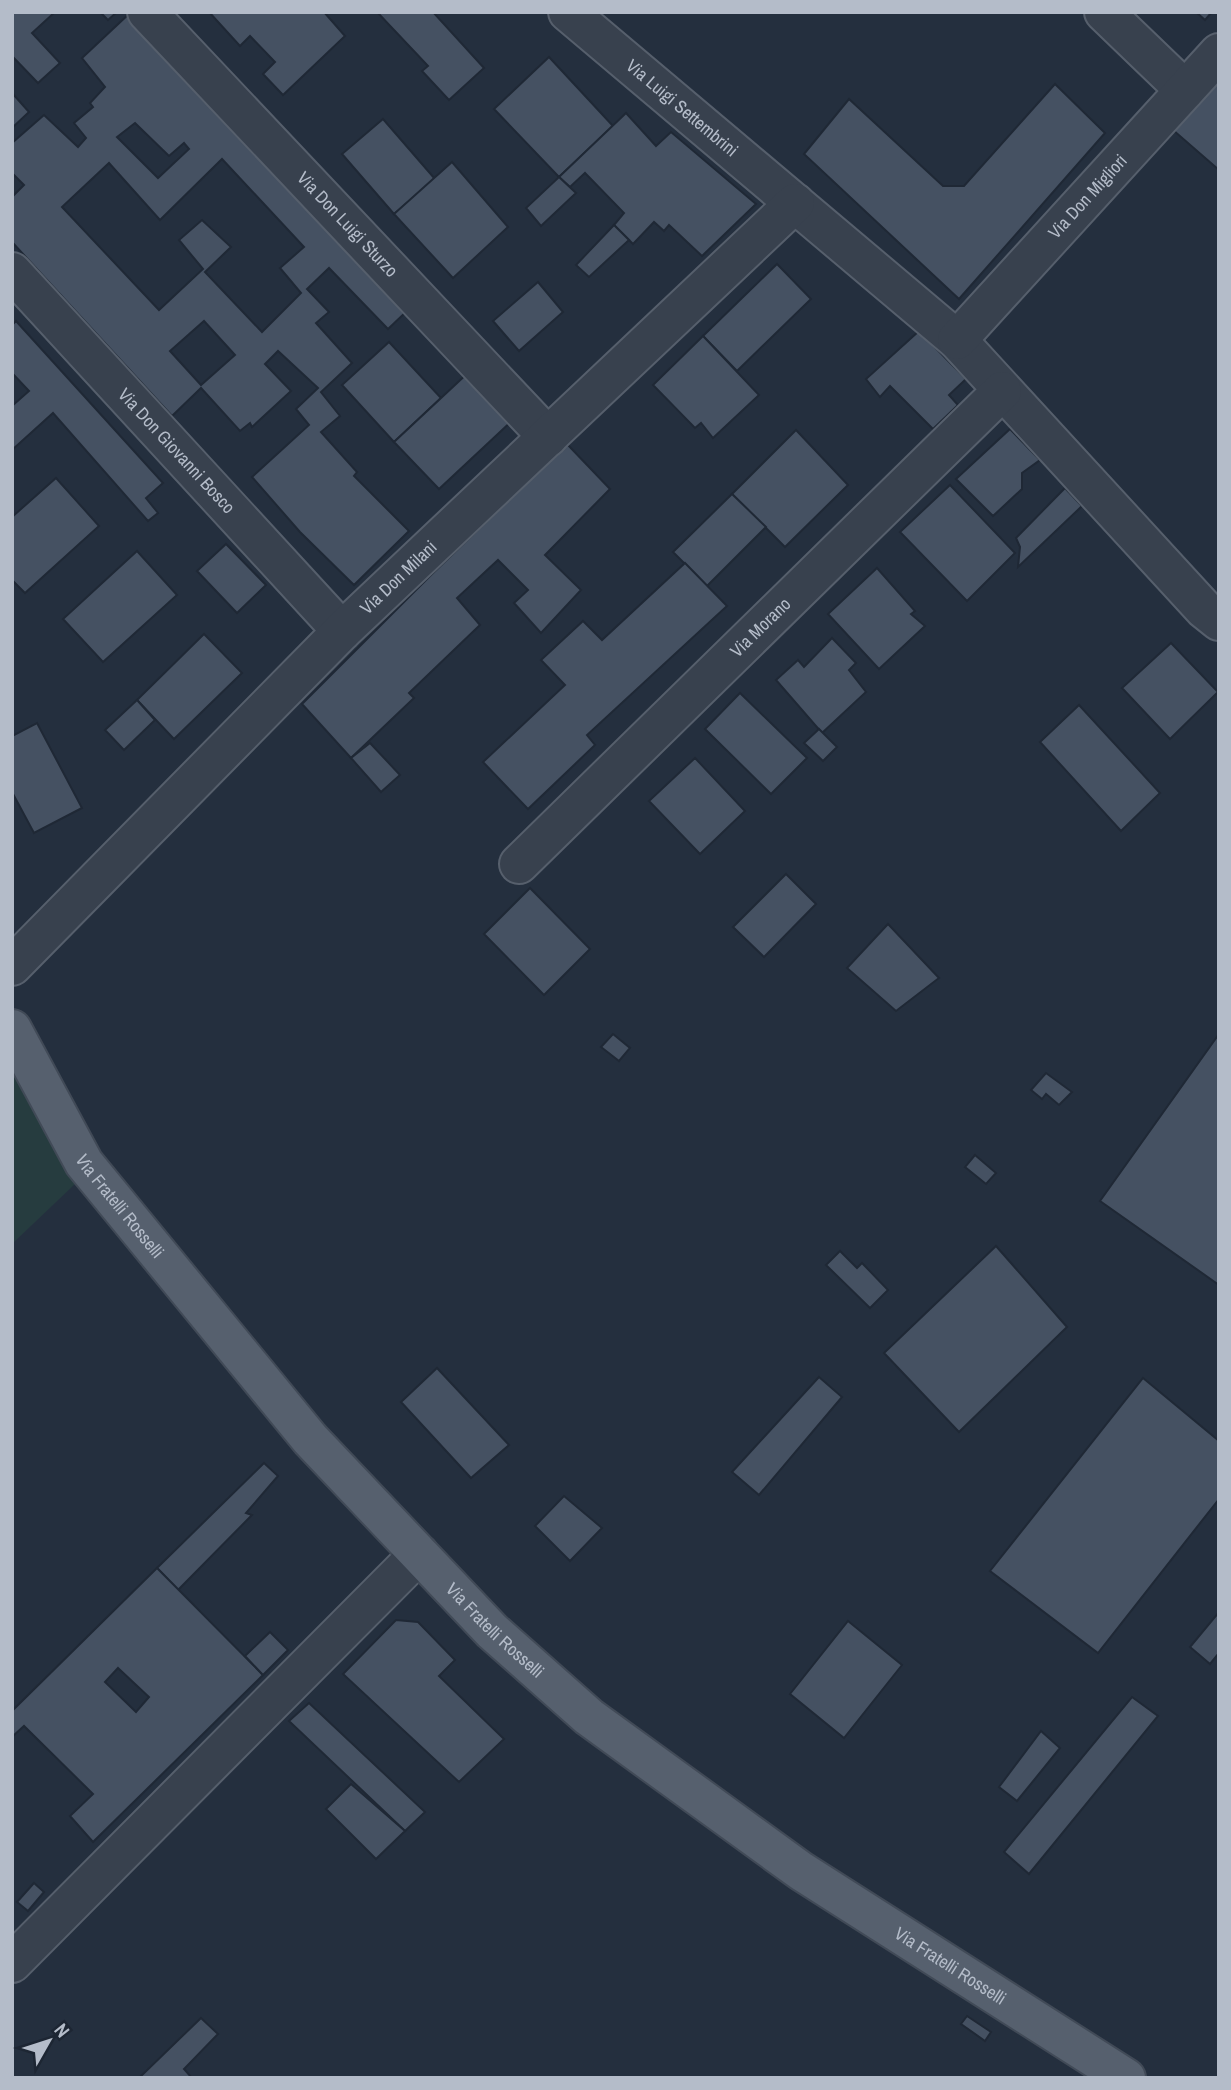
<svg xmlns="http://www.w3.org/2000/svg" width="1231" height="2090" viewBox="0 0 1231 2090" font-family="'Archivo Narrow',sans-serif">
<style>
.green{fill:#263c3f}
.building{fill:#455162;stroke:#1f2835;stroke-width:2;fill-rule:evenodd}
.lines{fill:none;stroke-linecap:round;stroke-linejoin:round}
.minor-casing{stroke:#565f6c;stroke-width:42}
.major-casing{stroke:#414a57;stroke-width:42}
.minor{stroke:#38414e;stroke-width:38}
.major{stroke:#56606e;stroke-width:38}
.labels{text-anchor:middle;stroke-width:7;stroke-linejoin:round;paint-order:stroke}
.street-label{font-size:18px;fill:#b4bcc9;stroke:#1d2633}
</style>
<rect width="100%" height="100%" fill="#242f3e"/>
<path class="green" d="M12,1056L75,1184L12,1244Z"/>
<g class="building">
<path d="M12,12H55L32,33L60,63L38,83L12,56Z"/>
<path d="M100,12H117L108,20Z"/>
<path d="M131,12L408,310L388,329L329,268L307,289L329,312L316,323L352,363L321,392L340,416L321,432L357,472L354,476L409,531L354,585L300,532L252,477L309,425L296,409L318,388L278,351L265,364L291,391L252,427L250,423L240,431L201,388L172,416L12,242V197L24,185L12,173V143L44,115L78,147L86,138L74,123L93,107L90,103L105,87L82,58ZM135,123L169,156L184,143L189,149L158,178L117,137ZM222,159L304,247L280,268L301,293L262,332L205,272L231,247L202,220L179,240L203,269L159,310L62,207L109,163L160,220ZM204,321L235,355L201,385L170,351Z"/>
<path d="M209,12H324L345,36L283,95L263,74L275,62L250,36L240,46Z"/>
<path d="M377,12H433L484,68L449,100L422,71L428,66Z"/>
<path d="M1196,12H1212L1205,20Z"/>
<path d="M549,57L613,126L559,177L494,109Z"/>
<path d="M1219,80V170L1173,130Z"/>
<path d="M1055,84L1105,133L959,299L804,154L849,99L943,186H964Z"/>
<path d="M13,94L29,112L12,128V94Z"/>
<path d="M626,113L656,146L671,132L756,204L702,256L669,225L664,231L654,222L633,244L614,225L624,213L585,173L570,187L559,177Z"/>
<path d="M383,119L435,179L394,214L342,154Z"/>
<path d="M452,162L508,227L453,278L394,214Z"/>
<path d="M559,177L576,193L541,226L526,208Z"/>
<path d="M614,225L629,240L589,277L576,265Z"/>
<path d="M777,264L811,299L737,371L703,336Z"/>
<path d="M538,282L563,312L519,351L493,321Z"/>
<path d="M16,321L163,483L146,498L158,513L148,521L53,413L12,450V406L29,391L12,373V325Z"/>
<path d="M919,331L966,379L949,395L958,405L933,429L890,386L880,397L866,379Z"/>
<path d="M703,336L759,395L713,438L701,423L695,428L653,385Z"/>
<path d="M389,342L441,398L394,442L342,385Z"/>
<path d="M471,370L514,419L439,489L394,442Z"/>
<path d="M1010,429L1040,460L1022,473V489L993,516L956,479Z"/>
<path d="M796,430L848,485L785,547L732,494Z"/>
<path d="M567,444L610,489L545,555L581,590L541,633L514,603L528,590L498,560L457,598L480,625L409,693L414,698L351,758L302,704L432,574Z"/>
<path d="M56,478L99,526L25,593L12,580V517Z"/>
<path d="M950,485L1015,553L967,601L900,532Z"/>
<path d="M1065,488L1082,506L1018,567L1020,547L1016,538Z"/>
<path d="M732,494L766,527L707,586L673,552Z"/>
<path d="M226,544L266,585L237,613L197,571Z"/>
<path d="M137,551L177,595L103,662L63,619Z"/>
<path d="M685,563L727,606L587,735L595,745L528,809L483,762L565,685L541,660L583,621L602,640Z"/>
<path d="M877,568L915,611L911,614L925,626L879,669L828,614Z"/>
<path d="M204,634L242,673L174,739L137,700Z"/>
<path d="M832,638L856,663L849,670L866,692L822,733L776,680L798,660L804,667Z"/>
<path d="M1171,643L1218,692L1170,739L1122,688Z"/>
<path d="M740,693L807,758L771,794L705,729Z"/>
<path d="M137,700L155,720L124,750L105,730Z"/>
<path d="M1079,705L1160,793L1121,831L1040,742Z"/>
<path d="M37,723L82,808L34,833L12,792V736Z"/>
<path d="M819,729L837,747L823,761L804,743Z"/>
<path d="M370,743L400,775L381,792L351,758Z"/>
<path d="M695,758L745,811L700,854L649,801Z"/>
<path d="M786,874L816,904L764,957L733,927Z"/>
<path d="M530,888L590,949L544,995L484,934Z"/>
<path d="M888,924L939,978L896,1011L847,968Z"/>
<path d="M613,1034L630,1048L619,1061L601,1047Z"/>
<path d="M1219,1034V1285L1100,1201Z"/>
<path d="M1046,1073L1072,1092L1059,1105L1046,1094L1042,1099L1031,1090Z"/>
<path d="M975,1155L996,1173L986,1184L965,1167Z"/>
<path d="M996,1246L1067,1327L959,1432L884,1353Z"/>
<path d="M840,1251L857,1268L862,1263L888,1290L870,1308L826,1265Z"/>
<path d="M437,1368L509,1445L471,1478L401,1402Z"/>
<path d="M819,1377L842,1397L759,1495L732,1472Z"/>
<path d="M1143,1378L1219,1441V1499L1098,1653L990,1571Z"/>
<path d="M264,1463L278,1476L246,1513L252,1515L178,1590L157,1568Z"/>
<path d="M564,1496L602,1528L570,1561L535,1526Z"/>
<path d="M157,1568L263,1675L93,1842L70,1816L93,1794L24,1726L12,1737V1711ZM118,1668L149,1697L136,1712L105,1682Z"/>
<path d="M1219,1612V1653L1210,1664L1190,1647Z"/>
<path d="M396,1620L418,1622L455,1660L439,1676L504,1739L459,1782L343,1674Z"/>
<path d="M848,1621L902,1665L844,1738L790,1694Z"/>
<path d="M270,1632L288,1650L263,1675L245,1656Z"/>
<path d="M1132,1697L1158,1716L1029,1874L1004,1852Z"/>
<path d="M309,1703L425,1812L405,1831L289,1721Z"/>
<path d="M1041,1731L1060,1748L1017,1801L999,1787Z"/>
<path d="M351,1784L405,1831L376,1859L326,1809Z"/>
<path d="M34,1883L44,1892L28,1911L17,1902Z"/>
<path d="M967,2016L991,2032L985,2041L961,2024Z"/>
<path d="M201,2018L218,2034L184,2069L192,2078H139Z"/>
</g>
<g class="lines">
<g class="minor-casing">
<g id="minor">
<path id="s1" d="M147,12L548,437"/>
<path id="s2" d="M568,12L957,340L1204,609L1219,621"/>
<path d="M1104,12L1185,90"/>
<path id="s3" d="M12,272L342,631"/>
<path id="s4" d="M957,340L1219,53"/>
<path id="s5" d="M519,864L1002,391"/>
<path id="s6" d="M12,966L342,631L795,203"/>
<path d="M12,1963L419,1554"/>
</g>
</g>
<g class="major-casing">
<g id="major">
<path id="s7" d="M12,1029L84,1163L310,1439L492,1631L589,1717L801,1871L1126,2078"/>
</g>
</g>
<use href="#minor" class="minor"/>
<use href="#major" class="major"/>
</g>
<g class="labels">
<g class="street-label">
<text dy="6" stroke="none"><textPath href="#s2" startOffset="149">Via Luigi Settembrini</textPath></text>
<text dy="6" stroke="none"><textPath href="#s4" startOffset="194">Via Don Migliori</textPath></text>
<text dy="6" stroke="none"><textPath href="#s1" startOffset="292">Via Don Luigi Sturzo</textPath></text>
<text dy="6" stroke="none"><textPath href="#s3" startOffset="243">Via Don Giovanni Bosco</textPath></text>
<text dy="6" stroke="none"><textPath href="#s6" startOffset="548">Via Don Milani</textPath></text>
<text dy="6" stroke="none"><textPath href="#s5" startOffset="338">Via Morano</textPath></text>
<text dy="6" stroke="none"><textPath href="#s7" startOffset="208">Via Fratelli Rosselli</textPath></text>
<text dy="6" stroke="none"><textPath href="#s7" startOffset="775">Via Fratelli Rosselli</textPath></text>
<text dy="6" stroke="none"><textPath href="#s7" startOffset="1342">Via Fratelli Rosselli</textPath></text>
</g>
</g>
<rect width="1231" height="2090" fill="none" stroke="#b4bcc9" stroke-width="28"/>
<g transform="translate(49 2041) rotate(51)" stroke="#1d2633" stroke-width="5" paint-order="stroke">
<path d="M0-5L12 26L0 18L-12 26Z" fill="#b4bcc9"/>
<text y="-10" font-size="19" font-weight="bold" text-anchor="middle" fill="#b4bcc9">N</text>
</g>
</svg>
